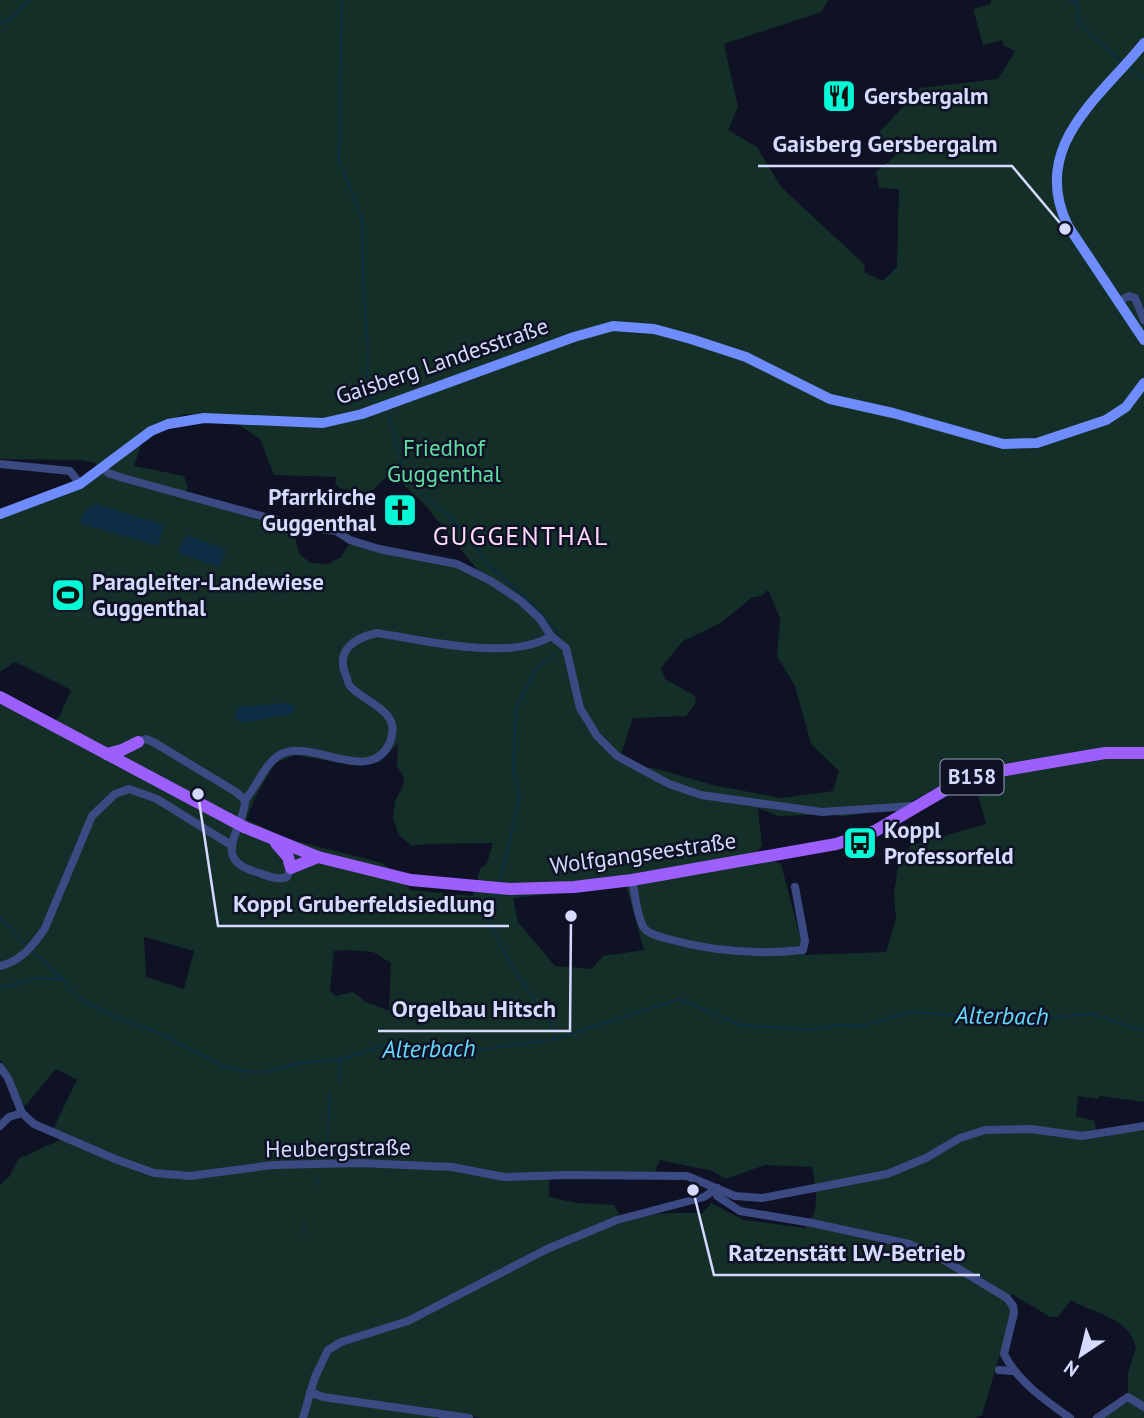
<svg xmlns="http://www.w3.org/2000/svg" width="1144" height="1418" viewBox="0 0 1144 1418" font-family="'PT Sans',sans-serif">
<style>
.green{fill:#132f27;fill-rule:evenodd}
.water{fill:#0b2c42}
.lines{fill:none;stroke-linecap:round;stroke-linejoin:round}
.stream{stroke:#0b2c42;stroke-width:2}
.street{stroke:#3c4a83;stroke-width:8}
.secondary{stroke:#6e8cfb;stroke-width:10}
.primary{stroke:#9c5ffb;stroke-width:12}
.primary-bridge{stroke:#9c5ffb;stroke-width:12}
.labels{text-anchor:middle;stroke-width:5;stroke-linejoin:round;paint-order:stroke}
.shield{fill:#0f1125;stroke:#9a9ebd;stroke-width:2}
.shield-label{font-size:21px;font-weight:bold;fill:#d5dafe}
.poi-label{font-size:23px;font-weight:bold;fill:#d5dafe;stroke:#0f1125;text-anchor:start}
.street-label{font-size:23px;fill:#d5dafe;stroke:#0f1125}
.park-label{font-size:23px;fill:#62dda1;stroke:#0f1125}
.water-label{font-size:24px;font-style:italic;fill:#66d9fb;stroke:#0f1125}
.quarter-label{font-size:26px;letter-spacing:2px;fill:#fed7f9;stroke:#0f1125}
.leader{fill:none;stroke:#d5dafe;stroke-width:2.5}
.callout-dot{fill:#d5dafe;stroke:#0f1125;stroke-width:2.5}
.callout-label{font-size:24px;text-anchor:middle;font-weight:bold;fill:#d5dafe;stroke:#0f1125;stroke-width:5;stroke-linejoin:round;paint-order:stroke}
</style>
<rect width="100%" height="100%" fill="#0f1125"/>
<path class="green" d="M0,0H828L821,12L724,44L738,107L728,130L757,147L781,187L865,265L864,272L883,281L897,267L899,189L879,188L876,172L900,152L899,135L883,145L877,135L920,88L998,79L1015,51L1003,45L1002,40L983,45L973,9L991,4V0H1144V1102L1100,1096L1098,1099L1078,1096L1076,1116L1095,1121L1096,1132L1144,1124V1418H1101L1128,1403V1373L1136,1347C1128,1316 1094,1314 1071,1300L1058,1317H1050L1012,1294L1008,1302L1011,1312L1009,1324L982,1415L975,1418H481L437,1411L436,1418H0V1185L9,1177L18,1159L60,1140L52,1131L77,1080L56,1069L24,1107L0,1059V698L6,707L47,728L59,717L71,690L15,662L0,672V511L69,484L99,467L93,462L80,460L0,459ZM185,414L227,417L260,439L274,475L336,477L335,484L340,488L364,493L374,489L385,478L393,475L426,506L480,573L350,543L341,557L327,564L311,563L300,555L292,527L184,495L188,488L184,476L134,466L146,430ZM768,590L780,618L777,656L795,686L811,744L839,771L833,791L781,798L717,786L653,768H640L620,757L633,718L686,716L696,703L695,696L665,679L661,668L683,641L721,623L751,598L761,596ZM398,744L397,766L404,778L403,786L395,801L393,818L399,835L412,846L427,844L493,843L487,863L480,869L473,896L411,890L392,870L382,863L285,838L246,819L255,798L275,763L295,755L352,765L379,762ZM971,769L986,824L910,846L898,867L894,894L896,919L886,952L805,955L781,864L754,854L762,846L758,808L778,816L838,814L839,817L900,808ZM626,886L644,950L603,956L592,969L555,966L518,922L513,898ZM144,937L194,951L184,989L146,977ZM348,950L373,952L391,963L389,1011L366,1002L353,992L335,996L330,990L334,951ZM660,1160L712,1171L726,1179L765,1165L812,1167C816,1188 821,1211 805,1228L744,1220L711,1203L703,1213H669L621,1218L614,1205L577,1203L549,1197L550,1173L655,1172Z"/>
<g class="water">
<path d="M97,504L164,525L158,546L80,523C82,513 87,506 97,504Z"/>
<path d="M185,535L226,549L220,567L178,553Z"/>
<path d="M285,703L292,705L295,709L292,714L242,723L235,718V711L240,707Z"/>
</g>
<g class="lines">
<g class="stream">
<path d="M342,0L339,161L362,218L363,281L368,346L367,398L377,401"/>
<path d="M1069,0L1077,2L1080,25L1122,61"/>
<path d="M0,24L11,19L28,0"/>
<path d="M1129,67L1144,80"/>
<path d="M389,414L402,469L426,499L448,515L467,535L490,567L528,600L561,636"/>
<path d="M500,882L520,796L513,770L516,709L536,669L556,653"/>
<path d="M497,894L490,924L513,968L537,1004L548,1015L555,1038"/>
<path d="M0,918L26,945"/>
<path d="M33,952L64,980L77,997L117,1018L159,1033L223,1066L248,1072H267L294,1064L341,1059L386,1045L472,1051L555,1039L679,999L740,1025L814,1030L835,1025L862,1026L910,1012L1019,1020L1093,1014L1144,1031"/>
<path d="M0,986H8L36,978L61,979"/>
<path d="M340,1083L341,1059"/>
<path d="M326,1158C328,1136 328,1116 330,1094"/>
<path d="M316,1184L319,1177"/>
<path d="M304,1233V1227"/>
</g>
<g class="street">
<path d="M1119,301L1129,296L1135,298L1144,320"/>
<path d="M0,464L70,471L80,484"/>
<path d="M104,468L108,473L123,478L298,526L336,531L350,540L379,549L457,564L491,581L521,601L540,619L551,636C511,662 423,640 377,633C354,638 335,650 346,676C348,680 348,684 350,686C364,703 403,710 390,742C371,787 312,738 281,754C265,763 257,786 245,800"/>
<path d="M551,636L566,648L580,708L597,736L617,756L669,784L701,795L822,812L912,806"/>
<path d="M138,742L146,739L155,743L236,792L245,800C246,827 208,858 256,872C266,875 278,881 287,877L291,868"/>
<path d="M632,880C635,892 637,918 644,928C649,935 660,936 668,939C712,951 758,955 803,950L805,941L795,887"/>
<path d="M0,966C21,961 33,946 45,928L92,816L115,794L129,789L157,799L231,845"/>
<path d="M0,1067L8,1078L22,1113L34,1124L115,1159L154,1173L190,1176L273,1165L360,1163L452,1167L504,1177L568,1175L687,1176L735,1196L762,1198L887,1174L926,1158L960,1138L985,1130L1031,1129L1082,1136L1144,1126"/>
<path d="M0,1126L9,1117L22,1113"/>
<path d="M717,1188V1196L740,1211L812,1223L909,1244L939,1257L1007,1298L1013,1306L1014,1313L1004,1354C1018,1382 1045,1400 1070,1418"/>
<path d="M999,1370L1012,1371"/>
<path d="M310,1392L323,1397L469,1418"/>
<path d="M303,1418L315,1377L328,1350L341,1342L408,1321L547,1249L617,1220L704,1197L717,1188"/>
<path d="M1097,1418L1128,1397L1144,1407"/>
</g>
<g class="secondary">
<path d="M1144,43C1100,98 1029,146 1068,226L1144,340"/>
<path d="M0,514L80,484L151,431L168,424L204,418L323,423L362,414L574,337L613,326L654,329L691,339L746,357L830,399L893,413L1003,444L1037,443L1106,420L1126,407L1144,383"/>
</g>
<g class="primary">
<path d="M0,697L229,819"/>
<path d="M107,754L122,750L138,742"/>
<path d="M244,827L318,857L411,880L510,889L574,887L632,880L836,844L875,831L945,790L976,775L1105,753H1144"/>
<path d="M276,843L288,857L291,868L318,857"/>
</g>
<path class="primary-bridge" d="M229,819L244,827"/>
</g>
<defs>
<g id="restaurant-square" transform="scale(1.75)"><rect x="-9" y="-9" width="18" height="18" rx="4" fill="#06f8d7" stroke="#0f1125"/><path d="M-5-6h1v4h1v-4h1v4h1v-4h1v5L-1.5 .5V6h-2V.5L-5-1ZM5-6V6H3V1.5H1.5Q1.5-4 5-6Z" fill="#111"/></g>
<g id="church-square" transform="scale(1.75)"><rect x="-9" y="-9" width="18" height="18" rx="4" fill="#06f8d7" stroke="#0f1125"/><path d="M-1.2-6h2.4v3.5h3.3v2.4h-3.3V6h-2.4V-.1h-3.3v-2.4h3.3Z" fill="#111"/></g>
<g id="stadium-square" transform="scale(1.75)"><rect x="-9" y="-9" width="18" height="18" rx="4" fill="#06f8d7" stroke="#0f1125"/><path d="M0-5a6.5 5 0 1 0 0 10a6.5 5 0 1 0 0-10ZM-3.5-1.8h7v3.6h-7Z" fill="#111"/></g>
<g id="bus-square" transform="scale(1.75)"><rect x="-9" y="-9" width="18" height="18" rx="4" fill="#06f8d7" stroke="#0f1125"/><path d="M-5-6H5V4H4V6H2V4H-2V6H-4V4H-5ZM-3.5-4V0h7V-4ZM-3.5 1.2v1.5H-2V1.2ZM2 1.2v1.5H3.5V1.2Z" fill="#111"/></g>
</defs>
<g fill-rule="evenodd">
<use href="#restaurant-square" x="839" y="96"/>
<use href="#church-square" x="400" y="510"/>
<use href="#stadium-square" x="68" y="595"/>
<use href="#bus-square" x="860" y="843"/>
</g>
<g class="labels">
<rect class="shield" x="940.5" y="759.5" width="63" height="35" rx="5"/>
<g class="shield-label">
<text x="972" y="784">B158</text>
</g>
<g class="poi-label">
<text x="864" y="104">Gersbergalm</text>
<text x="376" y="505" text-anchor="end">Pfarrkirche<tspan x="376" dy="26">Guggenthal</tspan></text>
<text x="92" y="590">Paragleiter-Landewiese<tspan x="92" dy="26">Guggenthal</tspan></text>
<text x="884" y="838">Koppl<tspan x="884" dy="26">Professorfeld</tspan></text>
</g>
<g class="street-label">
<text transform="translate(442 361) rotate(-19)" y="8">Gaisberg Landesstraße</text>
<text transform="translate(643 853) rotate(-8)" y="8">Wolfgangseestraße</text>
<text transform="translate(338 1148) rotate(-1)" y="8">Heubergstraße</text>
</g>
<g class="park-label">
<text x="444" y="456">Friedhof<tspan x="444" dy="26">Guggenthal</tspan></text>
</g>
<g class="water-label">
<text transform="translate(1002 1016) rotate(1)" y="8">Alterbach</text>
<text transform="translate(429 1049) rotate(-1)" y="8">Alterbach</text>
</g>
<g class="quarter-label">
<text x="521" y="545">GUGGENTHAL</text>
</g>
</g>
<path class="leader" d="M1065 229L1012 166H758M198 794L218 926H509M571 916L570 1031H378M693 1190L714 1275H980"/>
<g class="callout-dot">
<circle cx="1065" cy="229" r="7"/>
<circle cx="198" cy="794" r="7"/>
<circle cx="571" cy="916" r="7"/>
<circle cx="693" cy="1190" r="7"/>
</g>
<g class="callout-label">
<text x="885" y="152">Gaisberg Gersbergalm</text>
<text x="364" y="912">Koppl Gruberfeldsiedlung</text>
<text x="474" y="1017">Orgelbau Hitsch</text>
<text x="847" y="1261">Ratzenstätt LW-Betrieb</text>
</g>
<g transform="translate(1081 1355) rotate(215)" stroke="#0f1125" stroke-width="5" paint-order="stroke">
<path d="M0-5L12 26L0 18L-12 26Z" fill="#d5dafe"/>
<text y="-10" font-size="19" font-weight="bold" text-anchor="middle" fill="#d5dafe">N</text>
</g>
</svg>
